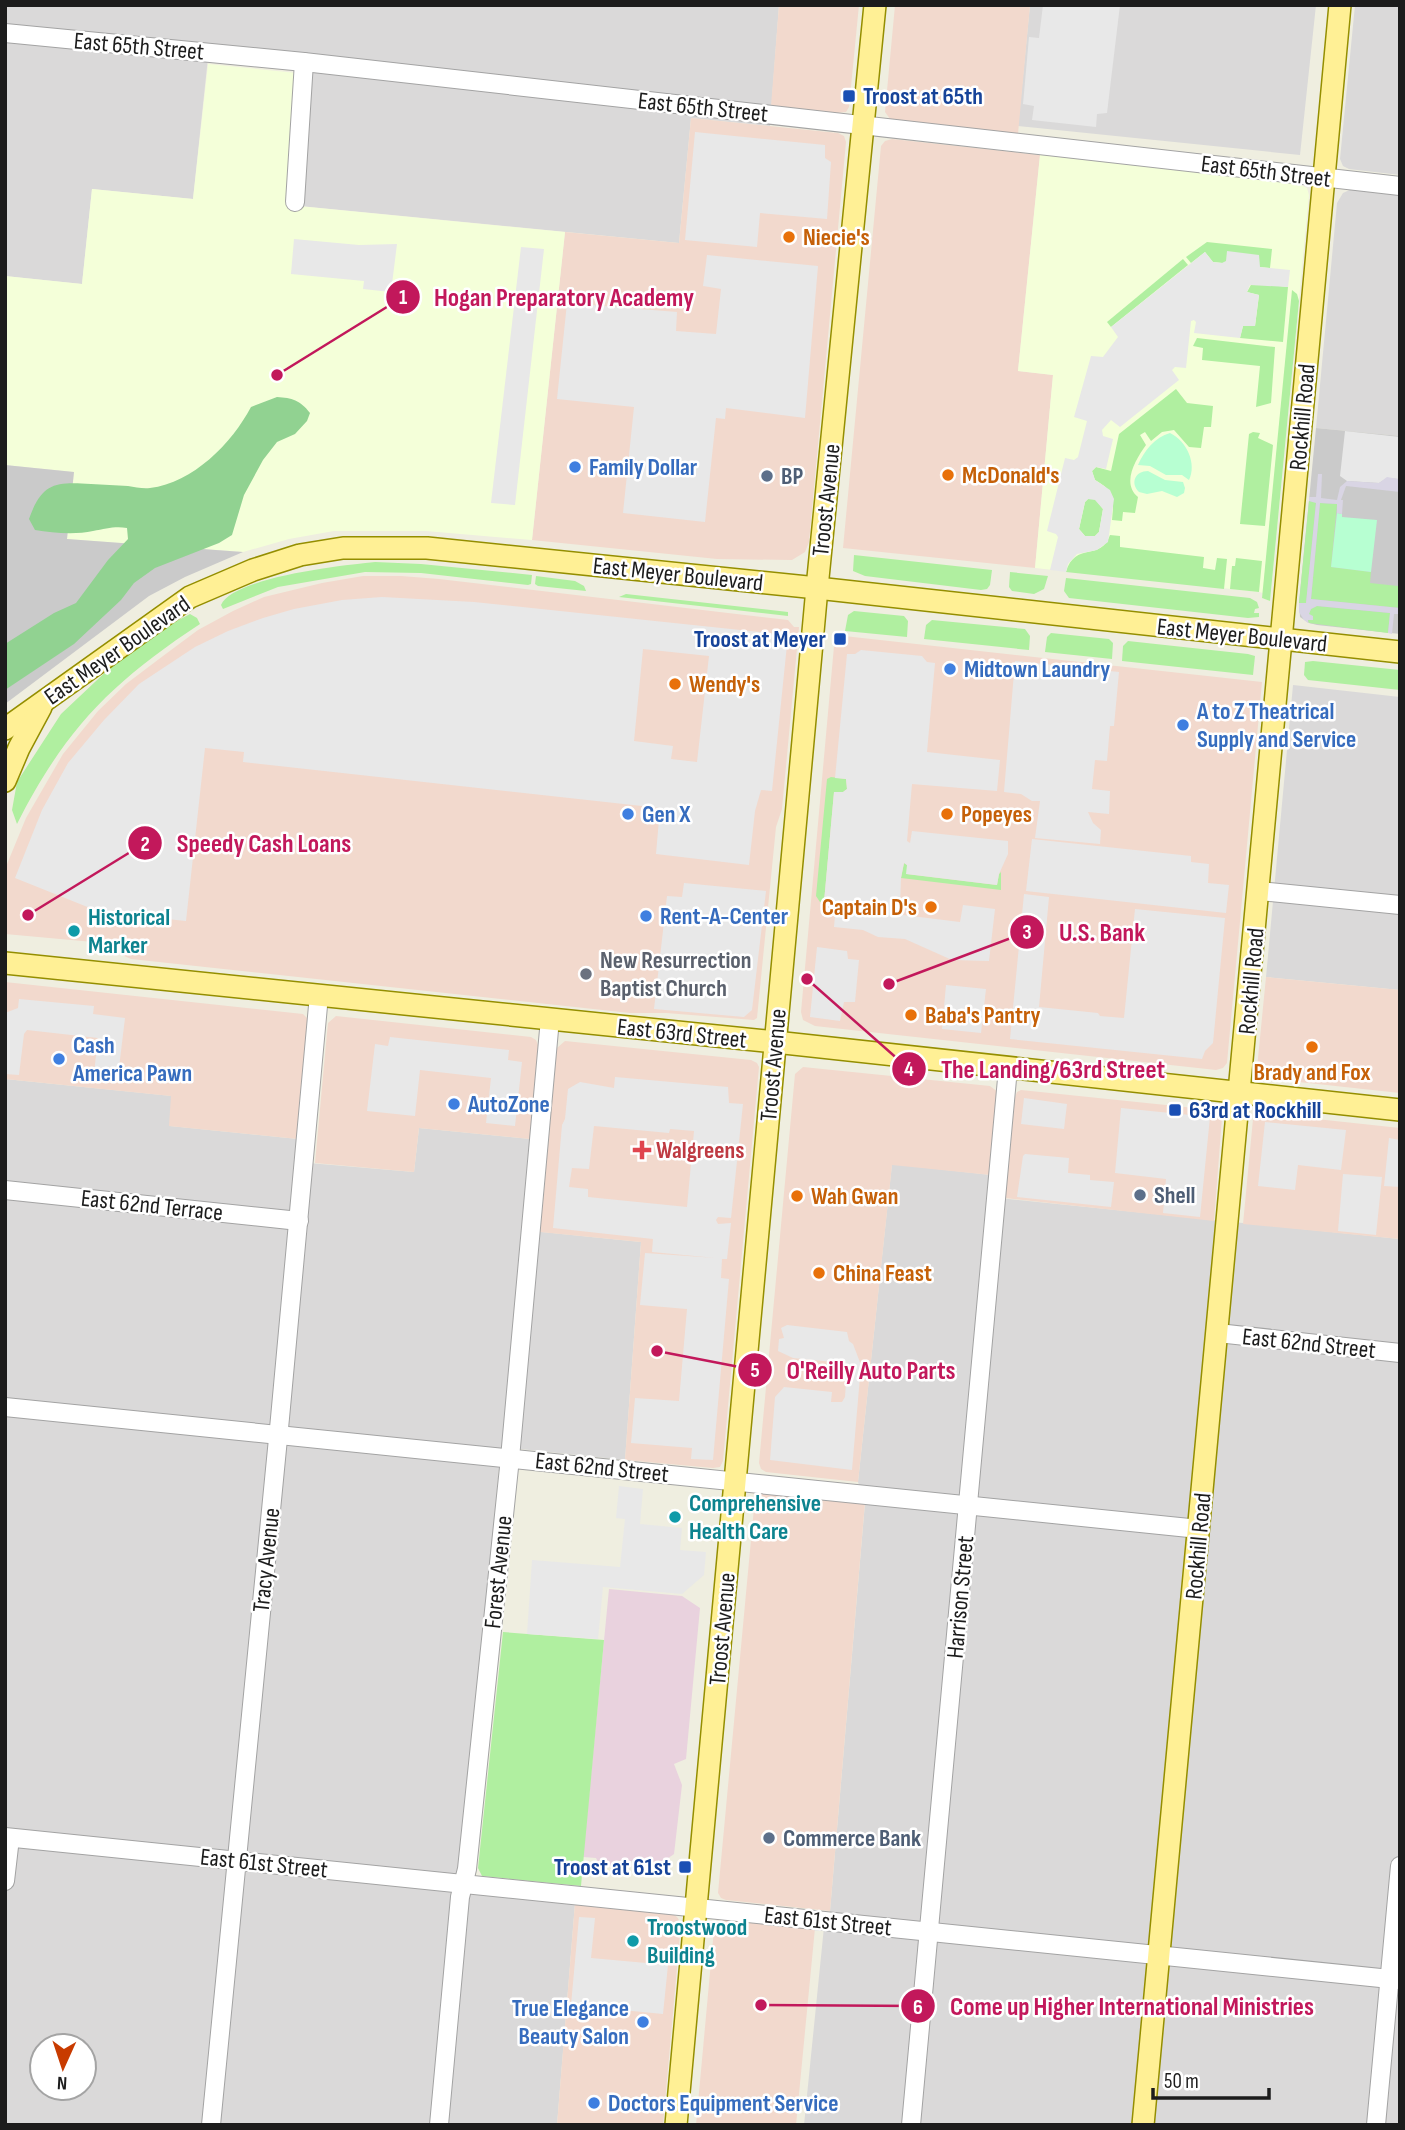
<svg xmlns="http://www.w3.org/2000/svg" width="1405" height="2130" viewBox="0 0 1405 2130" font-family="'Sofia Sans Condensed',sans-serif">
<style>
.residential{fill:#dad9d9;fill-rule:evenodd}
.commercial{fill:#f2d9cd}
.industrial{fill:#e9d2de}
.education{fill:#f4ffd9}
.religious{fill:#cacaca}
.grass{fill:#b0efa0}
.forest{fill:#91d291}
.park{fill:#b7ffd2}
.parking{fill:#e8e8e8;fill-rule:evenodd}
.plaza{fill:#d9d5e4}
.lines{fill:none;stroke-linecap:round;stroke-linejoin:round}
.minor-casing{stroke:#a3a3a3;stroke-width:20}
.major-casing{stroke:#948e00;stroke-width:24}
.minor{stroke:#fff;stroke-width:18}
.major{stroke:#fff095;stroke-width:21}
.transit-dot{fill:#1a4fb4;stroke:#fff;stroke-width:2.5}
.food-dot{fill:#e8710a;stroke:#fff;stroke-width:2.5}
.shop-dot{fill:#3f7fe0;stroke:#fff;stroke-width:2.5}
.service-dot{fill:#5c6f8a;stroke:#fff;stroke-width:2.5}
.culture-dot{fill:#0f9aa8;stroke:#fff;stroke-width:2.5}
.worship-dot{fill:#6b7280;stroke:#fff;stroke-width:2.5}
.health-dot{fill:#e0444e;stroke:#fff;stroke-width:2.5}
.labels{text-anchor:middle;stroke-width:5;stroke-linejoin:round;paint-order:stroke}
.street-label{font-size:24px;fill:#1c1c1c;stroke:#fff}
.transit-label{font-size:24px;font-weight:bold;fill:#164399;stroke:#fff;text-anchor:start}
.food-label{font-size:24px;font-weight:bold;fill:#c56008;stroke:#fff;text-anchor:start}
.shop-label{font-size:24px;font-weight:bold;fill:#366cbe;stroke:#fff;text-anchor:start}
.service-label{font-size:24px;font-weight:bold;fill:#4e5e75;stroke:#fff;text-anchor:start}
.culture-label{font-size:24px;font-weight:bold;fill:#0d838f;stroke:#fff;text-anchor:start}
.worship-label{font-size:24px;font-weight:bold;fill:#5b616d;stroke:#fff;text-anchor:start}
.health-label{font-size:24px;font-weight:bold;fill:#be3a42;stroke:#fff;text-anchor:start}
.leader{fill:none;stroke:#c2185b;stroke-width:2.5}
.callout-dot{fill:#c2185b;stroke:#fff;stroke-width:2.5}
.mark-label{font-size:21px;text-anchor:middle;font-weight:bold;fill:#fff}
.callout-label{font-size:26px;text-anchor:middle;font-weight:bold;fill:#c2185b;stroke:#fff;stroke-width:5;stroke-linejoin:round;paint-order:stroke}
</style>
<rect width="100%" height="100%" fill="#efeee0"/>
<g class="residential">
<path d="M5,5H779L770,126L691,118L679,243L300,206L313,58L209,48L193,199L92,189L82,284L5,276Z"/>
<path d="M1030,5H1316L1300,155L1018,126Z"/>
<path d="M1355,5H1400V175L1349,169L1343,166L1340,159Z"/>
<path d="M1354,188L1400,193V436L1316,428L1337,203L1343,193Z"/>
<path d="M1293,685L1400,697V990L1266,977Z"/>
<path d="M5,1079L172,1096L170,1126L298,1139L297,1162L414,1172L419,1128L530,1139L522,1230L641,1242L625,1460L501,1447L459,1890L575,1903L557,2125H5ZM42,2046H84V2088H42Z"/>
<path d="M892,1164L991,1175L989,1197L1400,1239V2125H804L824,1927L830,1911L865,1503L858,1482Z"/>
</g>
<g class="commercial">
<path d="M779,5H859L849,107L846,112L836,113L771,106Z"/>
<path d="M895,5H1030L1018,134L890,119L885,112Z"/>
<path d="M691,118L838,133L844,136L846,142L809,542L805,552L792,560L717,559L532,540L565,232L679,243Z"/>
<path d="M892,139L1040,155L1018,371L1053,375L1035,568L843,548L881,146L885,141Z"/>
<path d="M363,576H401L439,579L788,620L794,627H799L782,809L776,827L757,1018L754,1020L666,1013H630L131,959L93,942L5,934V869L26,818L63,754L98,711L126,684L163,656L198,630L233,611L264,597L322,583Z"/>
<path d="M835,635L1262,682L1227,1063L1223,1068L1216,1070L815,1026L803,1020L801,1012Z"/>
<path d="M1266,977L1400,990V1093L1271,1079L1259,1074L1257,1068Z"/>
<path d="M5,982L303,1014L307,1018L309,1026L298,1139L169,1126L171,1096L5,1079Z"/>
<path d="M336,1016L531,1037L536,1040L538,1045L530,1139L419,1128L414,1172L315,1163L327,1033L328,1023Z"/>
<path d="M565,1041L751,1060L757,1063L759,1067L723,1461L720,1467L713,1468L625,1460L641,1242L540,1232L557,1048Z"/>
<path d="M803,1067L990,1086L998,1092L991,1175L892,1165L858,1482L766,1472L761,1469L759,1463L795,1074Z"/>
<path d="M1021,1090L1214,1110L1220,1115L1222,1118L1214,1221L1005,1198L1015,1097L1017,1092Z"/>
<path d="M1261,1113L1400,1128V1239L1243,1224L1253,1119Z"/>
<path d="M759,1493L865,1502L830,1911L726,1900L721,1898L718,1893L755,1497Z"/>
<path d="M575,1903L670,1912L677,1917L681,1923L663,2125H557Z"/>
<path d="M728,1919L815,1928L796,2125H696L714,1929L721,1920Z"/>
</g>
<path class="industrial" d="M609,1589L682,1596L700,1608L686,1759L674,1764L682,1785L674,1854L660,1864L621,1860L602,1870L596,1858L583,1857Z"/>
<g class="education">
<path d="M208,64L297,73L288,205L565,232L532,540L426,531H334L289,539L243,552L67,539L74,472L5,465V276L82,284L92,189L193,199Z"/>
<path d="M1040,155L1297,183L1307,188L1309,195L1270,601L1262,598L1263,593L1259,592L1035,568L1053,375L1018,371Z"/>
</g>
<g class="religious">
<path d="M1316,428L1400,436V634L1317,625L1309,623L1300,617L1299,603Z"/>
<path d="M5,465L74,472L67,539L243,552L185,577L149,596L5,704Z"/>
</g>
<g class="grass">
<path d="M1207,242L1272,249L1270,268L1259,267V255L1223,263L1213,262L1205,252L1191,263L1186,257Z"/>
<path d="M1183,259L1188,265L1111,327L1107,322Z"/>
<path d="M1252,283L1288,287L1283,342L1240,338L1243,326H1255L1259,295L1247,292Z"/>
<path d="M1292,290L1297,294L1299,301L1270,601L1262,598Z"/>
<path d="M1197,338L1275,347L1271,403L1256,407L1260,366L1202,360L1203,348L1193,346Z"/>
<path d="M1176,389L1187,403L1213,406L1211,427H1204L1201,448L1189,447L1174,430L1162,432L1151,441L1145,432L1140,435L1146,445C1136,459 1121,483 1138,497L1135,513L1123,512L1122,521L1112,520C1114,499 1115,491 1095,480L1092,471L1096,467L1111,471L1119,434Z"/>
<path d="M1253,432L1260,433L1258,438L1273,445L1265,526L1240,524L1249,434Z"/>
<path d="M1088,499H1095L1103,509L1099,532L1095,536H1085L1079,529L1085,502Z"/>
<path d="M1309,501L1316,502L1306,604L1299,603Z"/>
<path d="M1320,503L1337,504L1331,567L1371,572L1370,583L1398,586L1400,574V608L1311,599Z"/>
<path d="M1110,535L1120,536V547L1204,557L1203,568L1215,570L1217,558L1227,559L1224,589L1066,572C1075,541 1101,562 1110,535Z"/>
<path d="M854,555L992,570L990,585L987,589L981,590L865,576L853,571Z"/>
<path d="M1236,558L1262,561L1259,592L1230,589L1232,566H1235Z"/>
<path d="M375,562L421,564L532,575L531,584L528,585L421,573L365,572L278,587L223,609L221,605C233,577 345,565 375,562Z"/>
<path d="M1010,572L1048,576L1044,589L1034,594L1012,591L1009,587Z"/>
<path d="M536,576L575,581L584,586L586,591L538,586L535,584Z"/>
<path d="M1066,578L1250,598L1257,602L1259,608L1255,609L1254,613H1259V617L1248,618L1069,598L1064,591Z"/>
<path d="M626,594L788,612V616L619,597Z"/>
<path d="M1317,606L1390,613L1388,633L1309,623L1308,620H1313L1308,615L1311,609Z"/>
<path d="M854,611L904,616L908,621L907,637L845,631L848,615Z"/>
<path d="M190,614L197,618L200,624C112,682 65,729 17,824L12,810L17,782L61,714L113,665L171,624Z"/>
<path d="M932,620L1025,629L1030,636L1029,650L924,639L926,625Z"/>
<path d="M1051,633L1109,639L1113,643L1112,659L1045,652L1047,637Z"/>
<path d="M1128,641L1248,654L1255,656L1253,675L1122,661L1123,646Z"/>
<path d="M1313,661L1400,670V690L1308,680L1304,675L1305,662Z"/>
<path d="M831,777L846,779L847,789L843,792H834L824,902H820L816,896L827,779Z"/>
<path d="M904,863L907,865V874L997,885L999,874L1001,872V890L901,878Z"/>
<path d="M503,1632L604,1640L581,1886L482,1876L478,1868Z"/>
</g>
<path class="forest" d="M277,397C292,398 300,400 310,413L307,421L295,434L277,442L263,460L244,495L232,535L219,543L155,568L134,583L121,600L74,644L5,690V644L54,613L76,603L108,560L128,539L127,528C114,526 106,529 93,531C75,535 53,533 35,530L29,519C42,482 56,482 91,484C103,485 116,485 128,486C135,487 143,489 150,488C193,483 232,443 251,407Z"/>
<g class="park">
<path d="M1170,433C1187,441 1197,464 1189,480L1182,475H1166L1150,466L1138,465C1144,451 1155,437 1170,433Z"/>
<path d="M1148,471L1165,480L1183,482L1185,488L1184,493L1177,497L1162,491L1147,494L1139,492C1130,483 1135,471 1148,471Z"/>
<path d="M1337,513L1342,514V517L1377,520L1371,572L1331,567Z"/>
</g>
<g class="parking">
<path d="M1043,5H1120L1107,113L1097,114L1096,127L1032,120L1034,106L1023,104L1029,37L1039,38Z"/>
<path d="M695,132L825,145V158L831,162L827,219L760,213L757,247L685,240Z"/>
<path d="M294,239L359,245L397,244L391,292L363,289L364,281L291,274Z"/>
<path d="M521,247L544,249L515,505L491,503Z"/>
<path d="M1227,251L1259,255L1260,267L1290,270L1288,287L1250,285L1247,292L1259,295L1255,326H1243L1240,338L1194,333L1196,322L1194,320L1191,321L1186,368L1175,367L1172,370L1179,380L1120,427L1111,420L1102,430L1103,436L1113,439L1106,469L1096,467L1092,471L1095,480L1110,490L1114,499L1108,542L1097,550L1077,554L1068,564L1066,572L1050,570L1058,537L1056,534L1047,531L1065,458L1074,460L1078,457L1087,421L1074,417L1091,356L1103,357L1118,337L1111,327L1205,252L1213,262L1222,263L1226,261ZM1088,499L1095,500L1103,509L1099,532L1095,536H1085L1079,529L1085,502Z"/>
<path d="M707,255L818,266L805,418L726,408L725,419L716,418L705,522L623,513L634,407L557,399L567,303L677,312L676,331L716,334L721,289L703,286Z"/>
<path d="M1345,431L1400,437L1399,479L1387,478L1379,483L1347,481L1340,476Z"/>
<path d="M382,597L474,602L788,635L772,791L761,790L755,811L749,865L656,854L660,808L243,762L244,752L205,748L186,921L100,912L15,878L42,810L68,763L104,720L139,684L195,647L228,631L263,618L294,609L342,600ZM643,649L709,656L697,762L671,759L673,746L634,741Z"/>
<path d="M861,650L922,656L927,662L935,663L927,752L1000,760L997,791L912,784L907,841L910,843L912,831L1008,841V854L999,874L997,885L906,874L907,865L904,863L901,878L900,906L903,915L960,922L963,905L995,909L989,961L952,960L905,939L878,937L863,930L834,927L836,905L824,902L834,792H843L847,789L846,779L835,778L847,654H855Z"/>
<path d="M1015,661L1119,672L1114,726H1110L1107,761L1095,760L1092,789L1110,791L1109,814L1088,812L1093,823L1101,830L1100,844L1035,838L1040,801H1032L1021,794L1004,792Z"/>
<path d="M1032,839L1191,856V862L1209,864L1208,883L1229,885L1226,913L1026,891Z"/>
<path d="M684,883L766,891L752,1010L744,1017L654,1009L667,896L682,897Z"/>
<path d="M1024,894L1049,897L1039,1007L1098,1013L1100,1016L1124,1018L1135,909L1225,918L1213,1043L1205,1051L1202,1059L1010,1039Z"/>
<path d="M817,947L847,951L848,959L859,960L855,1002H844L840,1021L810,1017Z"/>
<path d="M946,985L986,989L981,1033L942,1029Z"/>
<path d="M19,999L94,1006L93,1014L125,1018L118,1076L94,1073L98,1038L27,1030L24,1034L19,1075L5,1074V1013L18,1008Z"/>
<path d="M390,1037L509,1050L508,1060L522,1062L515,1126L486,1123L491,1078L420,1070L415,1116L367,1111L375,1044L388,1046Z"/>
<path d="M615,1077L728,1087L729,1103L743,1104L731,1218L718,1217L716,1220L718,1224L731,1223L727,1259H722L721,1278L729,1279L713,1460L691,1459L692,1448L631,1443L635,1398L679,1401L687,1309L640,1305L645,1253L716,1258L652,1252L653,1239L553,1228L562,1125L565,1119L568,1089L580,1082L614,1088ZM594,1126L669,1133L670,1129L694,1131L687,1207L588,1197V1189L569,1187L572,1168L589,1169Z"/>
<path d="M1024,1098L1067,1104L1064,1129L1021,1124Z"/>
<path d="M1121,1108L1210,1117L1200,1217L1163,1213L1166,1179L1115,1173Z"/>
<path d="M1265,1122L1346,1130L1341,1170L1298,1165L1295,1190L1258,1186Z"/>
<path d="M1389,1138L1400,1140V1187L1384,1186Z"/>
<path d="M1025,1154L1069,1158L1068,1173L1090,1175V1180L1114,1182L1111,1207L1017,1197L1023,1156Z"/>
<path d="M1343,1174L1382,1177L1376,1235L1338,1231Z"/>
<path d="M787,1325L847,1332L849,1341L853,1344L861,1365L852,1470L770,1460L775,1397L784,1387L832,1392L831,1402H842L845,1397L847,1369L844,1363L793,1358L778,1351L779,1339L784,1338L781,1328Z"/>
<path d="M619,1486L643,1489L640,1524L682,1528L680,1550L706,1552L704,1575L682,1594L603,1587L598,1639L527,1634L532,1560L620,1567L625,1519L616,1518Z"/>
<path d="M579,1917L595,1918L591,1958L668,1965L663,2014L571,2005Z"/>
</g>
<path class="plaza" d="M1400,469V492L1346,486L1341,500H1343L1342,514L1337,513V504L1320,503L1311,599L1400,608V614H1394L1392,634L1388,633L1390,613L1317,606L1311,609L1309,614L1313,616V620H1308V623L1304,620L1299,612V603H1306L1316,503L1309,501V497H1316L1318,474H1322L1321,498L1337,500L1340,487L1347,481L1379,483L1387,477L1398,479Z"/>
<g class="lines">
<g class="minor-casing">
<g id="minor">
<path d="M5,33L304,62L1400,186"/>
<path d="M295,202L304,62"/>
<path d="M1260,891L1400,905"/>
<path d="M5,1190L299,1221"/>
<path d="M1218,1333L1400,1353"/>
<path d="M5,1407L1199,1529"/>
<path d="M5,1837L1400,1980"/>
<path d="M5,1881L10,1838"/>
<path d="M211,2125L280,1418L319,995"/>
<path d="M439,2125L460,1897L467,1869L510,1458L550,1019"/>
<path d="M911,2125L1008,1068"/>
<path d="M1376,2125L1400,1866"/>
</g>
</g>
<g class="major-casing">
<g id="major">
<path d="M5,729L190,597L253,570L300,555L343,548H427L817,588L1400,652"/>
<path d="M5,781L19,748L41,707"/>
<path d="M5,963L775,1042L1400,1110"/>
<path d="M676,2125L817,588L875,5"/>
<path d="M1143,2125L1340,5"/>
</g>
</g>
<use href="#minor" class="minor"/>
<use href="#major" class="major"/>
</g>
<g class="transit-dot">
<rect x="842" y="89" width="14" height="14" rx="3.5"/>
<rect x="833" y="632" width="14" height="14" rx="3.5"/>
<rect x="1168" y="1103" width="14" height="14" rx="3.5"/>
<rect x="678" y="1860" width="14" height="14" rx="3.5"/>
</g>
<g class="food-dot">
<circle cx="789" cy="237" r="7"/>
<circle cx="948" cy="475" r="7"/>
<circle cx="675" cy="684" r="7"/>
<circle cx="947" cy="814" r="7"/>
<circle cx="931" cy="907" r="7"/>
<circle cx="911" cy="1015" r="7"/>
<circle cx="1312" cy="1047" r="7"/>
<circle cx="797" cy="1196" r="7"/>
<circle cx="819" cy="1273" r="7"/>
</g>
<g class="shop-dot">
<circle cx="575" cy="467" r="7"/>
<circle cx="950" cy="669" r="7"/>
<circle cx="1183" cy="725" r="7"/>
<circle cx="628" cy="814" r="7"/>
<circle cx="646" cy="916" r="7"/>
<circle cx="59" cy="1059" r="7"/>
<circle cx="454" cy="1104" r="7"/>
<circle cx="643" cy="2022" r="7"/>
<circle cx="594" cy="2103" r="7"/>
</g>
<g class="service-dot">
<circle cx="767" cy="476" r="7"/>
<circle cx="1140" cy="1195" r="7"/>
<circle cx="769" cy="1838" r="7"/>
</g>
<g class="culture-dot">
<circle cx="74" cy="931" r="7"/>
<circle cx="675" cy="1517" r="7"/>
<circle cx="633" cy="1941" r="7"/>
</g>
<circle class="worship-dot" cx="586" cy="974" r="7"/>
<path class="health-dot" d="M638.5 1139.5h7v7h7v7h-7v7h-7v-7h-7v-7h7z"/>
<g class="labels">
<g class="street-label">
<text transform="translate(139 46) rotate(5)" y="8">East 65th Street</text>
<text transform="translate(703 107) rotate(6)" y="8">East 65th Street</text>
<text transform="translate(1266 171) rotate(7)" y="8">East 65th Street</text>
<text transform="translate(1302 417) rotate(-85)" y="8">Rockhill Road</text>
<text transform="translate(826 500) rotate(-84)" y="8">Troost Avenue</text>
<text transform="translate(678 574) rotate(6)" y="8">East Meyer Boulevard</text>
<text transform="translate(1242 635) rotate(6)" y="8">East Meyer Boulevard</text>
<text transform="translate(117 650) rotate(-35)" y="8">East Meyer Boulevard</text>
<text transform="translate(1251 981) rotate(-85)" y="8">Rockhill Road</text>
<text transform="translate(682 1033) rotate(6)" y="8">East 63rd Street</text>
<text transform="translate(773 1065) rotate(-85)" y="8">Troost Avenue</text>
<text transform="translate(152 1205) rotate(6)" y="8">East 62nd Terrace</text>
<text transform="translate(1309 1343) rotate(6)" y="8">East 62nd Street</text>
<text transform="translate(602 1467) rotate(6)" y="8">East 62nd Street</text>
<text transform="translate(1198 1546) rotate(-85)" y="8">Rockhill Road</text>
<text transform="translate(266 1560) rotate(-84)" y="8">Tracy Avenue</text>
<text transform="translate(498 1572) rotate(-84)" y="8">Forest Avenue</text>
<text transform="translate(960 1597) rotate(-85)" y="8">Harrison Street</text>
<text transform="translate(722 1629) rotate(-85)" y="8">Troost Avenue</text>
<text transform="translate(264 1863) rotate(6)" y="8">East 61st Street</text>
<text transform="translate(828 1921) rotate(6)" y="8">East 61st Street</text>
</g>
<g class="transit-label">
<text x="863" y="104">Troost at 65th</text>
<text x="826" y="647" text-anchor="end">Troost at Meyer</text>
<text x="1189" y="1118">63rd at Rockhill</text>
<text x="671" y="1875" text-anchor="end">Troost at 61st</text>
</g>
<g class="food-label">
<text x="803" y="245">Niecie's</text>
<text x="962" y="483">McDonald's</text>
<text x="689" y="692">Wendy's</text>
<text x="961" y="822">Popeyes</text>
<text x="917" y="915" text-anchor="end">Captain D's</text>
<text x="925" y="1023">Baba's Pantry</text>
<text x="1312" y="1080" text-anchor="middle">Brady and Fox</text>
<text x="811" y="1204">Wah Gwan</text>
<text x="833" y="1281">China Feast</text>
</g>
<g class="shop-label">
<text x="589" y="475">Family Dollar</text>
<text x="964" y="677">Midtown Laundry</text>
<text x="1197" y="719">A to Z Theatrical<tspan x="1197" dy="28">Supply and Service</tspan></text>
<text x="642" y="822">Gen X</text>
<text x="660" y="924">Rent-A-Center</text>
<text x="73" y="1053">Cash<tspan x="73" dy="28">America Pawn</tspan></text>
<text x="468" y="1112">AutoZone</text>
<text x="629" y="2016" text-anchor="end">True Elegance<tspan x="629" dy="28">Beauty Salon</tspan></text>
<text x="608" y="2111">Doctors Equipment Service</text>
</g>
<g class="service-label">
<text x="781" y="484">BP</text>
<text x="1154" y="1203">Shell</text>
<text x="783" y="1846">Commerce Bank</text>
</g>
<g class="culture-label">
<text x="88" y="925">Historical<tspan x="88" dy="28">Marker</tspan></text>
<text x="689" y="1511">Comprehensive<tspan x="689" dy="28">Health Care</tspan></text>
<text x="647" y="1935">Troostwood<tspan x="647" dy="28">Building</tspan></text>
</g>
<g class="worship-label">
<text x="600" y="968">New Resurrection<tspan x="600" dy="28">Baptist Church</tspan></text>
</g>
<g class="health-label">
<text x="656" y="1158">Walgreens</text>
</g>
</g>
<path class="leader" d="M277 375L403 297M28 915L145 843M889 984L1027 932M807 979L909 1069M657 1351L755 1370M761 2005L918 2006"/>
<g class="callout-dot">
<circle cx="277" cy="375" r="7"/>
<circle cx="28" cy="915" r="7"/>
<circle cx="889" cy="984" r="7"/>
<circle cx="807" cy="979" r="7"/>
<circle cx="657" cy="1351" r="7"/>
<circle cx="761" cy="2005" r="7"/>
<circle cx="403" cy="297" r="18"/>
<circle cx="145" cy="843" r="18"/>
<circle cx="1027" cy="932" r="18"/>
<circle cx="909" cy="1069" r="18"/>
<circle cx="755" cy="1370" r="18"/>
<circle cx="918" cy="2006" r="18"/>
</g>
<g class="mark-label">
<text x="403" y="304">1</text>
<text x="145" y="851">2</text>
<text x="1027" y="939">3</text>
<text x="909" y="1076">4</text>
<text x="755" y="1377">5</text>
<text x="918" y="2014">6</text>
</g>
<g class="callout-label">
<text x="564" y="306">Hogan Preparatory Academy</text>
<text x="264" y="852">Speedy Cash Loans</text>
<text x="1102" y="941">U.S. Bank</text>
<text x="1053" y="1078">The Landing/63rd Street</text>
<text x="871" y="1379">O'Reilly Auto Parts</text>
<text x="1132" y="2015">Come up Higher International Ministries</text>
</g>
<rect width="1405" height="2130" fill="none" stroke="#1c1c1c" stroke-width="14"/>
<g transform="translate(63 2067) rotate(183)"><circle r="33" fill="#ffffff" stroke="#a4a4a4" stroke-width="2"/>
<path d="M0-5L12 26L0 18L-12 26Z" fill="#c83b00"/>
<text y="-10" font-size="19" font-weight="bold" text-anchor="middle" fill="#1c1c1c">N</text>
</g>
<path d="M1153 2088v10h116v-10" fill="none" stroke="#1c1c1c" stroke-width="3.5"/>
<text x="1164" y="2088" font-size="21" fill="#1c1c1c" stroke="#ffffff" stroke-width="5" paint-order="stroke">50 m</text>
</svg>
